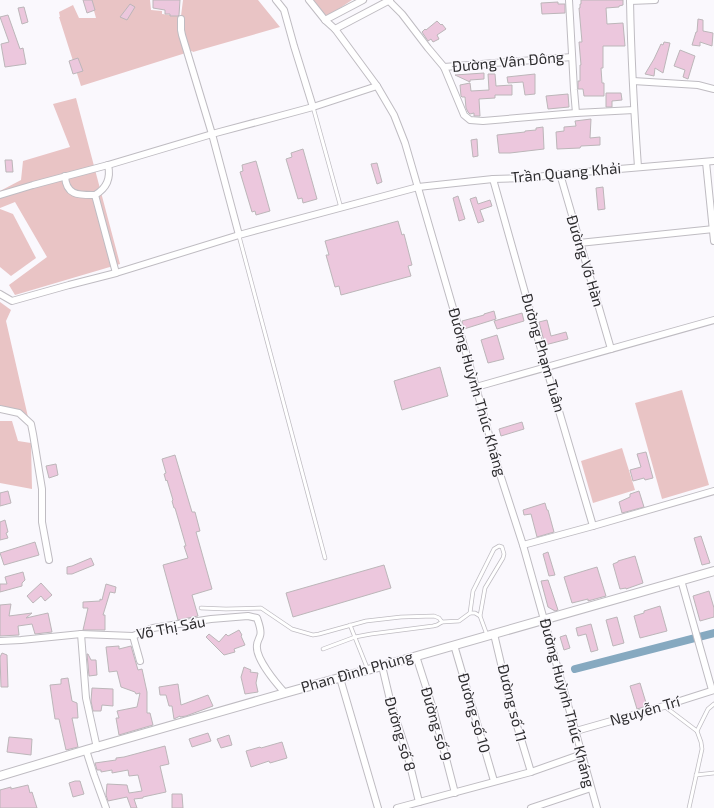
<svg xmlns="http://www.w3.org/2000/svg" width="714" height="808" viewBox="0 0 714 808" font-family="'Exo 2',sans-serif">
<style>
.green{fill:#e9c4c5}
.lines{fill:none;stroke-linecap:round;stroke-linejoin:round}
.canal{stroke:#86a9c0;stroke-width:8}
.building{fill:#ecc7dd;stroke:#bcb6b9}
.service-casing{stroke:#bfbcc2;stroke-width:4.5}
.minor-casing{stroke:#bfbcc2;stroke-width:8}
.tertiary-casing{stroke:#bfbcc2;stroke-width:10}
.service{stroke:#fff;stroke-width:3}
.minor{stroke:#fff;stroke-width:6}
.tertiary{stroke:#fff;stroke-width:8}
.labels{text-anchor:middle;stroke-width:3;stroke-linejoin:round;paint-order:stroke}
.street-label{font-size:15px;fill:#2e2d2f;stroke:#faf8fd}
</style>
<rect width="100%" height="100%" fill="#faf8fd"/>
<g class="green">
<path d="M91,0H150L151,10L162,11V14L181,16L183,0H258L280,27L193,52L192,51L81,86L59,17H60L59,12L73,5L79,18H96Z"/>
<path d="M313,0H352L325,18Z"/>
<path d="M76,98L120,264L15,295L9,285L47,257L15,202L0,208V191L21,180L23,161L70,147L53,104Z"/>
<path d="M0,209L13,214L36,258L11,276L0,267Z"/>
<path d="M0,302L11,310L6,321L28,417L0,405Z"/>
<path d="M682,390L709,485L662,499L635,403Z"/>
<path d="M0,421H12L18,441L31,443L32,489L0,483Z"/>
<path d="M622,448L635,490L593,503L581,461Z"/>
</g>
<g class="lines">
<path class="canal" d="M575,669L714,633"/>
</g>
<g class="building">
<path d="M83,0H92L95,10L87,13Z"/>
<path d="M153,0H180L179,15L178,16H170V14H165V10L153,8Z"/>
<path d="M581,0H623V5L619,6V7L606,8L607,24L623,23L625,46H603V68H601L602,83H604V96H584L583,89H578V81H580V65H581L579,42H582L579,8H580V4H581Z"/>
<path d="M558,2V4H565V13L542,14L541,3Z"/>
<path d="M130,4L135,7L127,20L120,17Z"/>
<path d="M24,7L28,22L22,24L18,8Z"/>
<path d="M8,15L20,49L23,48L26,64L5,67L1,44L9,42L0,17Z"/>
<path d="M698,19L703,20V31L713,33L712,46L700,42V46L692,45L696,32H697Z"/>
<path d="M437,21L441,25L442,24L446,29L437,35L439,39L433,42L431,39L428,41L422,32L425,29L426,30Z"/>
<path d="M664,42L670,43L663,73L655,68L654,76L645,74L654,59L661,44L663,45Z"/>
<path d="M680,50L695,56L688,79L683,77L685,70L674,66Z"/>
<path d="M78,58L83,71L73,74L69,61Z"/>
<path d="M484,73V79L470,80V82L455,75Z"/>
<path d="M488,74H495L496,86L512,85V95H495V98L479,99L480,116H474V113L470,114L468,112L466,108L465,97H462L461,96L460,85L470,83L471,91L489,90Z"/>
<path d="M535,74V94L525,95L523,82L508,83L507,77Z"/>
<path d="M606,93H621L622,100L612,101V107H606Z"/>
<path d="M568,94L569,107L548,109L546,96Z"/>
<path d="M591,119L590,138L600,137V145L581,146L580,148L557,149L556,132L564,131V127L576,126L575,121Z"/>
<path d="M543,127L544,149L510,153H499L497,135L525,132V131L536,130V128Z"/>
<path d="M477,139L478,156L473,157L471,140Z"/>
<path d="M303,149L317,199L303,203L302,198L298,199L286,159L292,157L291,153Z"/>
<path d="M5,160H12L13,172H6Z"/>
<path d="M256,161L270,211L256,215L255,211L252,212L240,172L243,171L242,165Z"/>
<path d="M377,163L382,182L377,184L371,164Z"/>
<path d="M603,187L605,209L598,210L596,188Z"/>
<path d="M458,196L465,219L459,221L453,198Z"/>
<path d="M476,197L478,204L490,200L492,206L480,210L484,221L478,223L470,199Z"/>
<path d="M398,221L402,235L404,234L412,265L408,266L411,276L341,295L339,286L335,287L326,255H329L325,241Z"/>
<path d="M494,311L496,319L464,329L462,321L484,315V314Z"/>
<path d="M522,313L524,321L497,329L494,321Z"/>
<path d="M547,320L551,336L566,332L568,339L545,345L539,322Z"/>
<path d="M497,335L504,359L488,363L481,340Z"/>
<path d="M440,367L448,396L402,410L394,381Z"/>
<path d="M522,422L524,429L501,436L499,429Z"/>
<path d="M646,452L653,478L645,480L644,478L633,481L630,470L641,467L637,454Z"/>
<path d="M175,455L192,512H195L200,531L196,532L212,589L192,595L198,616L178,620L163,565L188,558L184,546H186L175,508H174L172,501L173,500L167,480L166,481L164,474L166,473L162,459Z"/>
<path d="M56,464L58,475L49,478L46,466Z"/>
<path d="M8,491L11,503L0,506V493Z"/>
<path d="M639,491L644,507L622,513L619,502L630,497V494Z"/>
<path d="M545,503L547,510H548L554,532L537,537L531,514L524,515L523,510Z"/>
<path d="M5,520L8,532L6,533L8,538L0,540V522Z"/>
<path d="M701,536L710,563L702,565L694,538Z"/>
<path d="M35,542L39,555L4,565L0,553Z"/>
<path d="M548,552L555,575L549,576L543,554Z"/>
<path d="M635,556L643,583L626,589V588L620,589L613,564L618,562V561Z"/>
<path d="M91,558L94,565L72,574H67V567L72,566Z"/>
<path d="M384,565L391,588L293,617L286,593Z"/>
<path d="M597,567L606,596L588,601V599L572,603L564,577Z"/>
<path d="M23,572L25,580L22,583V586L0,592V584H7L5,577Z"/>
<path d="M548,580L558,610L555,611L548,607L541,581Z"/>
<path d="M41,583L52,595L45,601L41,596L33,603L27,596Z"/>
<path d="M106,584L116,587L115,593L110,592L103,615H105V630H83L88,608H83V602L100,601V599L102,600Z"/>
<path d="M709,591L714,608V617L700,621L693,596Z"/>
<path d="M11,604L9,616L32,613L26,618L48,613L52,632L35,634L32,624L18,626L19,635L0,636V605Z"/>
<path d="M660,606L667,631L640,638L634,616L644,613V611Z"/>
<path d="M617,617L624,643L613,646L606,620Z"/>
<path d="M591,624L598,650L591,652L586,634L578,636L576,628Z"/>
<path d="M239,630L242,635L241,636L245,645L234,649L235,652L224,655L206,637L209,634L219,642L226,634L228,636Z"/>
<path d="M566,635L570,648L564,650L560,637Z"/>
<path d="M119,646V649L131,646L138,670L142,669L147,692V713H150L153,725L119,735L116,718H119L117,711L137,707L140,693L136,694L135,692L121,687L117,671L109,672L106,647Z"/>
<path d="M2,653L7,655L8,687H1L0,657Z"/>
<path d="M87,654H88L91,660H96L97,675L89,676Z"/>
<path d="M244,667L251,670L250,672L258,673L256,683L258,692L245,694L241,677Z"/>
<path d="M68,678L72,701L77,703L78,718H72L78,747L66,750L59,719H55L50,685L61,684V679Z"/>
<path d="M640,683L647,706L637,709L630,686Z"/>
<path d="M178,684L181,705L208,695L213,706L186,716L180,717V716L174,719L172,706H169L166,695H160L159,687Z"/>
<path d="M92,688L113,689V706L102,705L101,711H93L91,701Z"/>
<path d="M208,733L211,741L192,747L189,739Z"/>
<path d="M229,735L232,745L221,748L217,739Z"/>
<path d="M9,737L32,739L31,755L7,752Z"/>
<path d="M282,742L287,758L270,763L269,761L251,767L246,751L260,747L261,748Z"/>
<path d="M165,746L169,764L160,766L166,792L143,797V798L134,799L137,808H131L127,797L108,801L106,795L107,784L127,785L129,793L142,791L138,775L129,776L128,770L112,773V770L101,772V770H97L95,763L116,760V758L124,757Z"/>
<path d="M75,781H80L84,794L73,797L69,783Z"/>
<path d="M28,785L30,793L32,792L37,808H0V790L11,787V789Z"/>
<path d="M172,794H182L183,808H172Z"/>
</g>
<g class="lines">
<g class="service-casing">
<g id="service">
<path d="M313,107L341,208"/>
<path d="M239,236L325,558"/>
<path d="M201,608L226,609L261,608L292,629L313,635L319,634L366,621L401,617L434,616L439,618L442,622"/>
<path d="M470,613L473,591L494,549L499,546L502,547L504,554L503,558L485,588L480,616"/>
<path d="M350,625L368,670"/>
<path d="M323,649L355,637L371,634L433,626L437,625L442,622L459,621L470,613H475L480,616L487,635"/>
<path d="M664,706L697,731L701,742L702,749L689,808"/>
<path d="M697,731L708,709L714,704"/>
<path d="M696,775L714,773"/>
</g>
</g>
<g class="minor-casing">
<g id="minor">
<path d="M276,0L284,10L294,46L313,107"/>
<path d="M309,0L325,20L335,29L377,86L394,115L405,143L476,387L499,471L523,545L597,808"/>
<path d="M569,0L574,90L576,113"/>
<path d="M630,0C631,56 634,111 638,167"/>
<path d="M389,1L402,14L428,48L444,67L464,115L470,120L483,121L576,113L634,110"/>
<path d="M630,1L655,0"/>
<path d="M181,19V30L182,35L212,134L239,235"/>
<path d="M325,20L363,0"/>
<path d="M335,29L390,0"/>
<path d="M444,67L572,57"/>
<path d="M633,81L698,85L714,89"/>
<path d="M706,162L714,241"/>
<path d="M560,174L611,349"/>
<path d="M65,176C66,196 79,195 95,195L116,273"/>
<path d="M493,179L546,367L593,526"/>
<path d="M0,195L33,185L108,165L212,134L313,107L377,86"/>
<path d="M95,195C107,188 111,178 108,165"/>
<path d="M579,243L714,229"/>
<path d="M0,294L12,301L69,285L116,273L239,235L418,187L493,179L529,178L560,174L714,161"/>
<path d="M476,387L714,320"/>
<path d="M0,409L19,413L31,424L33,434L42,489V522L49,560"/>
<path d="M523,545L593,526L714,491"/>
<path d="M681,580L712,690"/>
<path d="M81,634L86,698L97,748"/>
<path d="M494,634L511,706L531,772"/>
<path d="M133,636L140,661"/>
<path d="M0,641L21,640L81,634L133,636L153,628L211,619L248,616L257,618C259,624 262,631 260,636C259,639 257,642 257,645C255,658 276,683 285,693"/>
<path d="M454,645L494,781"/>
<path d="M416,656L434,712L455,793"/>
<path d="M382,666L391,704L407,753L419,802"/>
<path d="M340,678L378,808"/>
<path d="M576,731L664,706L714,690"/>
<path d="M86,750L94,775L106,808"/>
<path d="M397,808L531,772L582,754"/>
<path d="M531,808L591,788"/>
</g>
</g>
<g class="tertiary-casing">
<path id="tertiary" d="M0,776L86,750L285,693L382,666L714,571"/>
</g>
<use href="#service" class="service"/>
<use href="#minor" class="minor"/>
<use href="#tertiary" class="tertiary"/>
</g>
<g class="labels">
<g class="street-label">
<text transform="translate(508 62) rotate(-5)" y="5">Đường Vân Đông</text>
<text transform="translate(566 173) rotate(-5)" y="5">Trần Quang Khải</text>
<text transform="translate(585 261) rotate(73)" y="5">Đường Võ Hàn</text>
<text transform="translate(543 353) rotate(74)" y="5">Đường Phạm Tuân</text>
<text transform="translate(477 392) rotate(74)" y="5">Đường Huỳnh Thúc Kháng</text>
<text transform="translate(171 628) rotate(-11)" y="5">Võ Thị Sáu</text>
<text transform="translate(357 672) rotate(-16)" y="5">Phan Đình Phùng</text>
<text transform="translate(512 703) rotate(76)" y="5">Đường số 11</text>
<text transform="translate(567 703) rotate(75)" y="5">Đường Huỳnh Thúc Kháng</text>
<text transform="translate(645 711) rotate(-16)" y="5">Nguyễn Trí</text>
<text transform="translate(474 713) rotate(74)" y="5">Đường số 10</text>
<text transform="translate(436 724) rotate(74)" y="5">Đường số 9</text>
<text transform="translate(400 734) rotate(74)" y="5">Đường số 8</text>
</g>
</g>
</svg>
